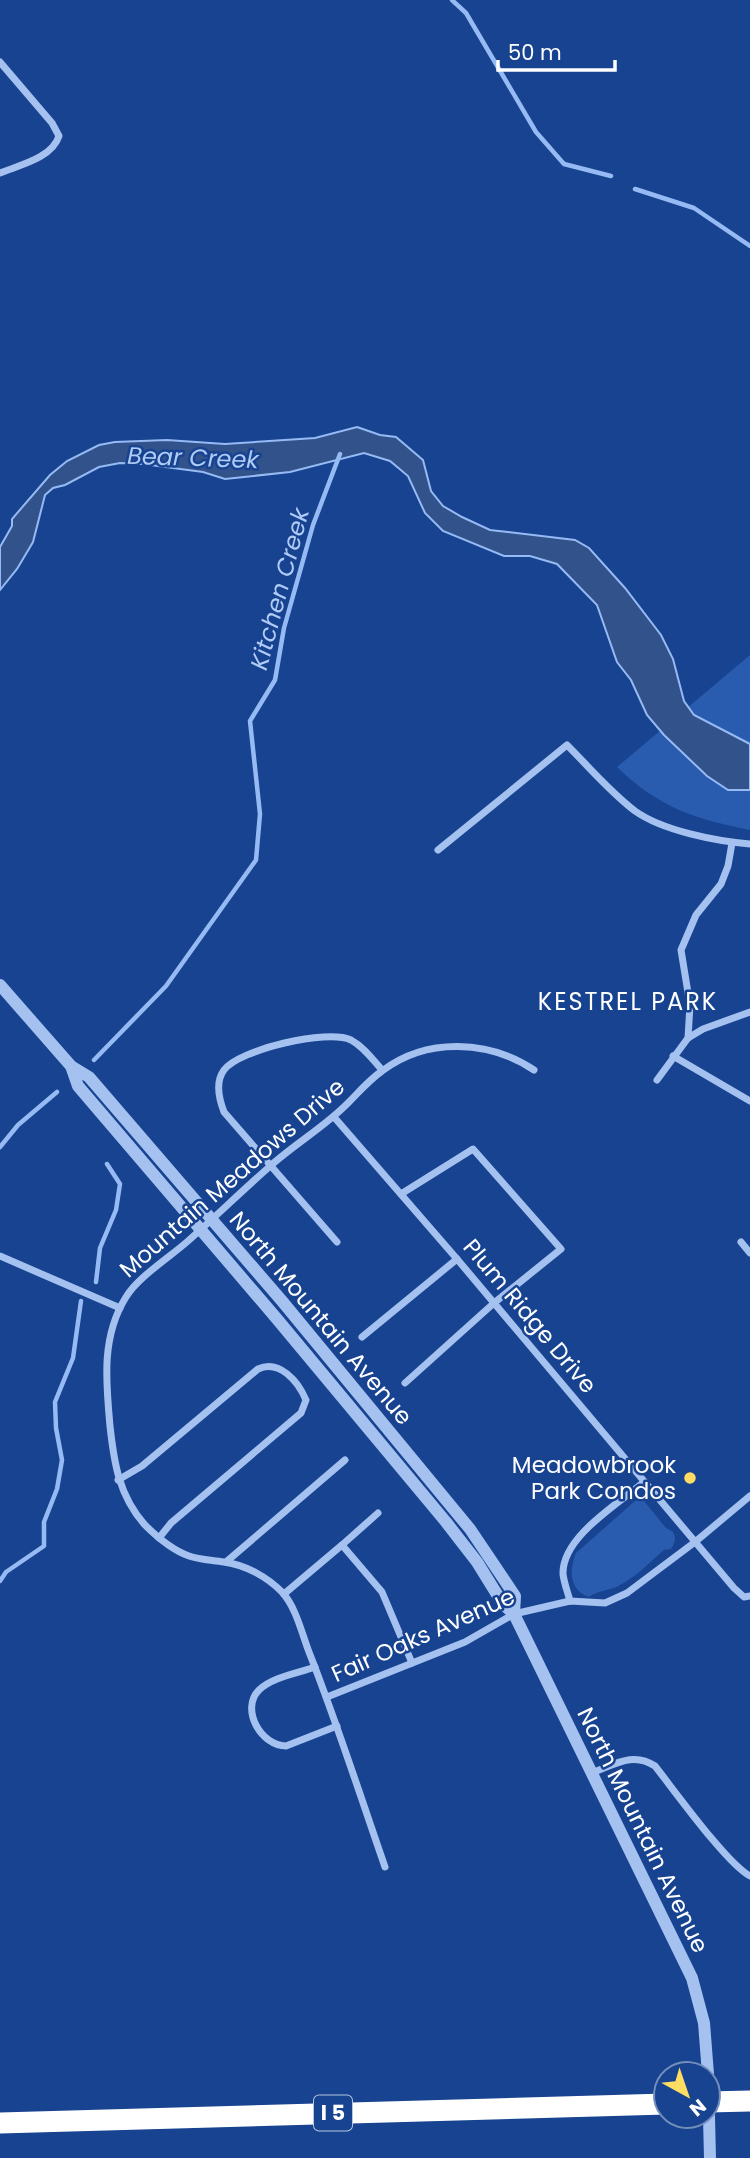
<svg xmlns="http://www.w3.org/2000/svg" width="750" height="2158" viewBox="0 0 750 2158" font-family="Poppins,sans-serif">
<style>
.green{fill:#295baf}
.water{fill:#32528b;stroke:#96baf3;stroke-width:2}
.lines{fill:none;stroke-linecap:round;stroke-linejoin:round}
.stream{stroke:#96baf3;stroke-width:4.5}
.minor{stroke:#a4c1f0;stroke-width:7}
.tertiary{stroke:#a4c1f0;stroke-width:12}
.motorway{stroke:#fff;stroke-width:21}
.tertiary-bridge{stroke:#a4c1f0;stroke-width:12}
.poi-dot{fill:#ffdd63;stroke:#174390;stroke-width:2.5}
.labels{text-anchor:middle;stroke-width:5;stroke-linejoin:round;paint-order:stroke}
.shield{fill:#174390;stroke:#b9c7de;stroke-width:2}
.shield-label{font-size:21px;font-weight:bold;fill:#fff}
.street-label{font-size:23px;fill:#fff;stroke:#174390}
.poi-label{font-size:23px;fill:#fff;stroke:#174390;text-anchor:end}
.water-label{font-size:24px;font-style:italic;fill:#b0cbf7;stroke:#174390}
.neighbourhood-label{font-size:24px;letter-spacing:2px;fill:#fff;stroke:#174390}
</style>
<rect width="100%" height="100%" fill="#174390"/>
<g class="green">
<path d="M750,655V830C694,819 658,807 617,767Z"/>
<path d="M640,1500L644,1501L666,1528L672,1531C677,1537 675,1543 671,1549L664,1550C650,1562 637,1576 620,1585C610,1591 598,1590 589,1597C569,1590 569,1570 576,1553L635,1501Z"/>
</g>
<path class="water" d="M357,427L380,435L396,437L423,460L431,491L443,506L462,517L490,530L575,540L589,548L625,588L661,635L673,659L684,701L694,715L750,744V790H728L707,776L664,735L647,715L631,680L617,662L597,605L557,564L530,556H504L443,531L425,513L408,476L390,461L364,453L290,472L225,479L203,472L143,464L120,463L99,467L65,485L53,488L45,495L33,542L17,569L0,590V547L12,526V519L50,475L67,461L99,445L115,442L167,440L225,444L315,438Z"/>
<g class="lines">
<g class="stream">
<path d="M452,0L466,13L536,132L564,164L611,176"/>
<path d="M635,189L694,208L750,246"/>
<path d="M94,1060L166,986L256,860L260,814L250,721L275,680L284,628L313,525L340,454"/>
<path d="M0,1147L18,1125L57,1092"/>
<path d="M96,1282L100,1248L116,1210L120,1184L107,1164"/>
<path d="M0,1581L6,1572L44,1546V1522L57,1489L62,1460L56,1428L55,1402L73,1358L81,1301"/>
</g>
<g class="minor">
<path d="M0,62L52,123L59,136C52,158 20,165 0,173"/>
<path d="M438,850L567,745C589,767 610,792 635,811C663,831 716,841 750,844"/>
<path d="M688,1038L690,1005L681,950L696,915L721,884L728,866L732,843"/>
<path d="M673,1056L750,1101"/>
<path d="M657,1080L688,1038L703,1029L750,1012"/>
<path d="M334,1117L457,1259L734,1588L744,1597L750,1596"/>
<path d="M401,1194L473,1149L561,1249L494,1303L405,1383"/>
<path d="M337,1242L224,1112C219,1099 215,1082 224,1070C240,1049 327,1029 351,1040C364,1047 373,1060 382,1070"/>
<path d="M741,1242L750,1253"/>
<path d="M0,1256L120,1308"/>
<path d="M362,1337L457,1259"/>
<path d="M118,1480L142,1466L258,1369C279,1359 298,1381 306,1400L301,1413L171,1523L159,1538"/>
<path d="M342,1545L378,1513"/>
<path d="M226,1562L345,1460"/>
<path d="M284,1594L342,1545L382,1592L412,1663"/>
<path d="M570,1601C568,1593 564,1583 563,1574C562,1537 618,1504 644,1482"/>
<path d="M315,1667C299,1673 272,1677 259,1690C240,1709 261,1746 286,1746L337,1726"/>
<path d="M327,1697L465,1642L514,1614L570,1601L605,1603L627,1593L695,1542L750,1496"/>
<path d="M591,1773C614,1765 633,1751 655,1766C674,1790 727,1864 750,1876"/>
<path d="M385,1867C360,1795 337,1723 309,1652C302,1634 296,1607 282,1592C267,1577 246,1565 224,1562C212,1560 200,1560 189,1556C172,1550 158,1538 145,1525C119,1496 114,1463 110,1426C106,1382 101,1337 126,1297C138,1277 170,1257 188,1241C215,1217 241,1192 268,1168C293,1145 323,1128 347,1104C358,1093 369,1080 382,1071C427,1037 489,1040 534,1070"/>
</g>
<g class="tertiary">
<path d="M0,985L71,1066L89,1077L282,1301L470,1529L515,1596L514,1614"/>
<path d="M71,1066L78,1086L277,1319L446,1522L477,1562L503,1604L514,1614L692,1978L704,2023L708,2074"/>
</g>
<g class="motorway">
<path d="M708,2102L750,2101"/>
<path d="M0,2123L666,2104"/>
</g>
<path class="tertiary-bridge" d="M708,2076L710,2158"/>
</g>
<circle class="poi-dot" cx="690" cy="1478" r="7"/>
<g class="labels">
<rect class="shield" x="314" y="2095.5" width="38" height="35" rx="5"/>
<g class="shield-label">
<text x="333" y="2120">I 5</text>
</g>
<g class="street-label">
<text transform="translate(232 1178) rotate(-41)" y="8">Mountain Meadows Drive</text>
<text transform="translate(530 1316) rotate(50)" y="8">Plum Ridge Drive</text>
<text transform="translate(321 1318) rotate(50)" y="8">North Mountain Avenue</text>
<text transform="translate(423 1635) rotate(-24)" y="8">Fair Oaks Avenue</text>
<text transform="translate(643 1830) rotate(64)" y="8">North Mountain Avenue</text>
</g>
<g class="poi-label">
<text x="676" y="1473">Meadowbrook<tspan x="676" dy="26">Park Condos</tspan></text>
</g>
<g class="water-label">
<text transform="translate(193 458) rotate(2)" y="8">Bear Creek</text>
<text transform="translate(280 589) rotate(-75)" y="8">Kitchen Creek</text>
</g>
<g class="neighbourhood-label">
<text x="628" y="1010">KESTREL PARK</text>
</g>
</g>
<g transform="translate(687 2095) rotate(140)"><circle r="33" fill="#174390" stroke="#748ebc" stroke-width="2"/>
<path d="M0-5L12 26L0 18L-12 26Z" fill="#ffdd63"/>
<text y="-10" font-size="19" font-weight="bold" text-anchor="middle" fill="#ffffff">N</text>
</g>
<path d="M498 60v10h117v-10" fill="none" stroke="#ffffff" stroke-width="3.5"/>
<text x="508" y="60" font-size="21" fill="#ffffff" stroke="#174390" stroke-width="5" paint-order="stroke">50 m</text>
</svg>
